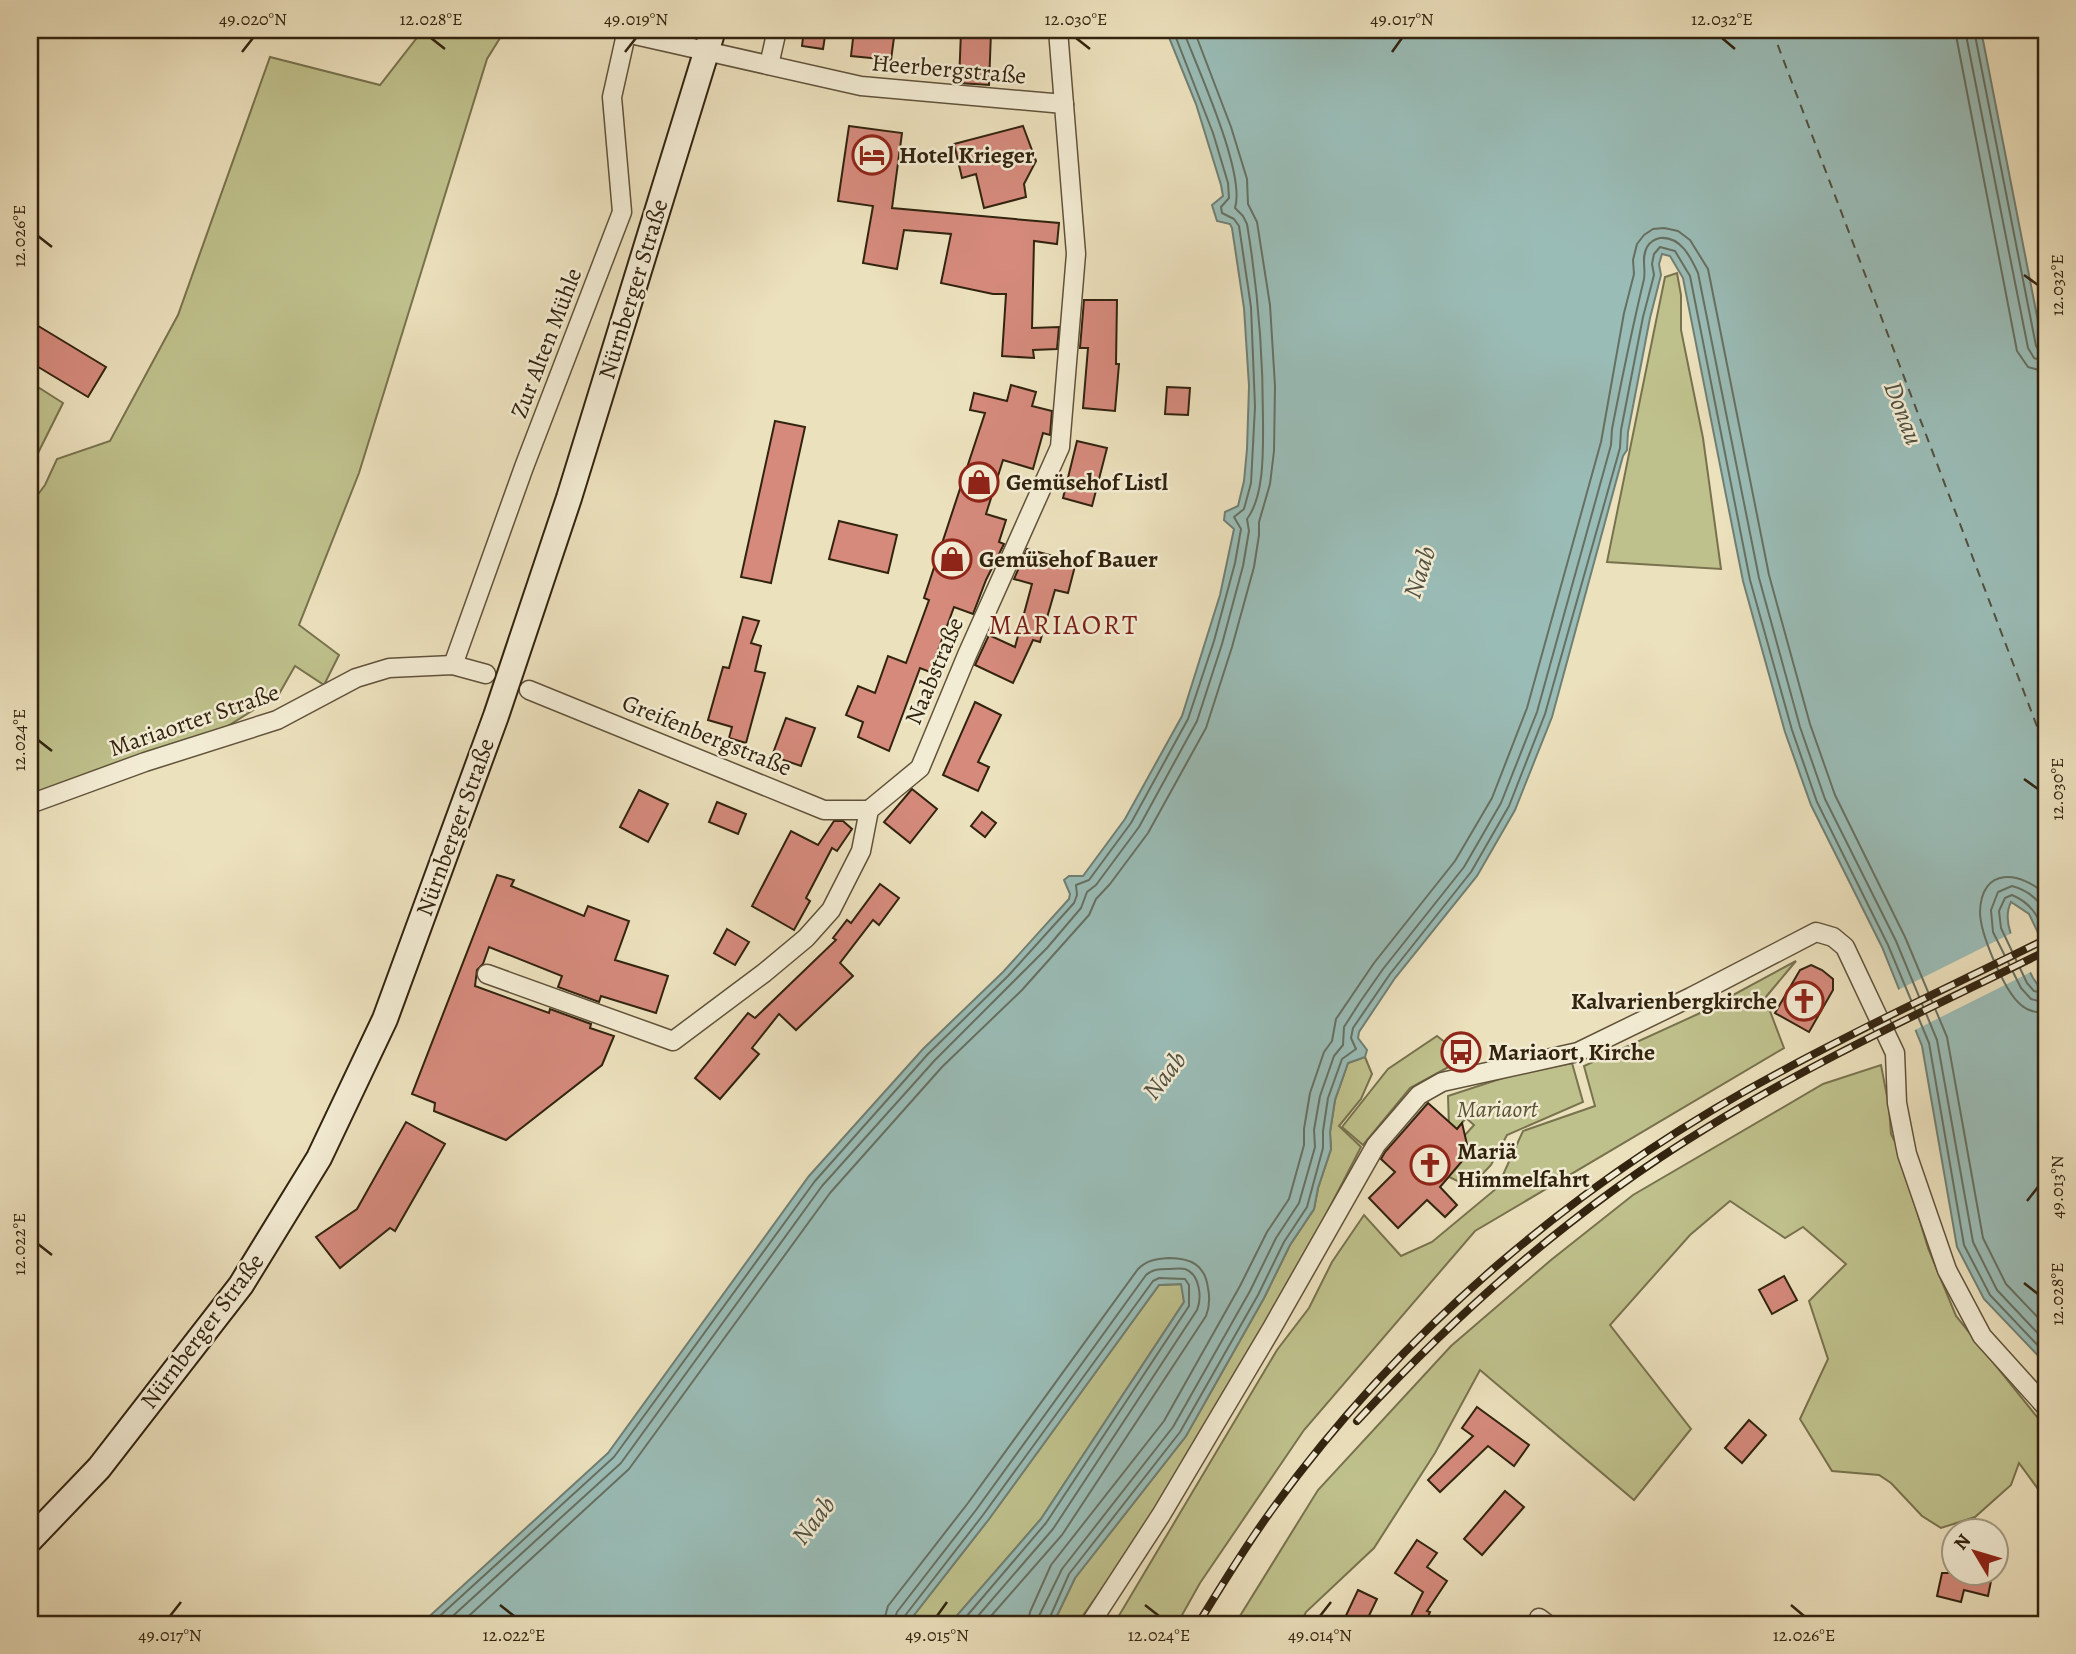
<svg xmlns="http://www.w3.org/2000/svg" width="2076" height="1654" viewBox="0 0 2076 1654" font-family="Alegreya,serif">
<style>
.green{fill:#bfc18c;stroke:#78724e;stroke-width:2}
.water{fill:#9abcb6;stroke:#707f73;stroke-width:2}
.pier{fill:#ece1bd}
.lines{fill:none;stroke-linecap:round;stroke-linejoin:round}
.shore{stroke:#667062;stroke-width:2}
.ferry{stroke:#515141;stroke-width:2;stroke-dasharray:9 7;stroke-linecap:butt}
.building{fill:#d58a7c;stroke:#32230f;stroke-width:2}
.minor-casing{stroke:#60523a;stroke-width:21}
.secondary-casing{stroke:#32230f;stroke-width:28}
.minor{stroke:#f3ecd4;stroke-width:18}
.secondary{stroke:#f3ecd4;stroke-width:24}
.rail-casing{stroke:#32230f;stroke-width:8}
.rail{stroke:#f3ecd4;stroke-width:5;stroke-dasharray:16;stroke-linecap:butt}
.ticks{fill:none;stroke:#32230f;stroke-width:2.5}
.labels{text-anchor:middle;stroke-width:5;stroke-linejoin:round;paint-order:stroke}
.street-label{font-size:24px;fill:#32230f;stroke:#f3ecd4}
.poi-label{font-size:24px;font-weight:bold;fill:#32230f;stroke:#f3ecd4;text-anchor:start}
.park-label{font-size:24px;font-style:italic;fill:#5c5234;stroke:#f3ecd4}
.water-label{font-size:26px;font-style:italic;fill:#515141;stroke:#f3ecd4}
.quarter-label{font-size:28px;letter-spacing:2px;fill:#7a1f14;stroke:#f3ecd4}
.neatline{fill:none;stroke:#32230f;stroke-width:2.5}
.ticks-label{font-size:18px;text-anchor:middle;fill:#32230f}
</style>
<rect width="100%" height="100%" fill="#ece1bd"/>
<filter id="stains"><feTurbulence type="fractalNoise" baseFrequency=".00286" numOctaves="4"/><feColorMatrix values="0 0 0 0 .2 0 0 0 0 .09 0 0 0 0 .02 0 0 0 .5 -.17"/></filter>
<radialGradient id="worn" r=".72"><stop offset=".6" stop-color="#630" stop-opacity="0"/><stop offset="1" stop-color="#630" stop-opacity=".3"/></radialGradient>
<g class="green">
<path d="M423,30H505L487,59L359,473L299,625L339,655L324,685L295,666L279,694L223,729L30,800V505L45,485L57,459L110,441L178,315L270,57L380,85Z"/>
<path d="M1677,273L1681,295V330L1703,438L1721,569L1607,562L1665,277Z"/>
<path d="M30,382L63,403L30,469Z"/>
<path d="M1796,961L1765,998L1784,1048L1475,1231L1304,1430L1200,1583L1177,1624H1114L1277,1350L1309,1308L1332,1262L1364,1215L1401,1256L1432,1242L1497,1188L1523,1131L1595,1106L1584,1066L1698,1014Z"/>
<path d="M1437,1036L1465,1058L1410,1088L1363,1145L1342,1127L1388,1069Z"/>
<path d="M1365,1057L1372,1074L1361,1099L1339,1126L1361,1147L1277,1309L1137,1539L1077,1624H1053L1075,1578L1186,1436L1264,1298L1290,1245L1314,1209L1318,1188L1331,1149L1330,1132L1335,1100L1348,1063Z"/>
<path d="M1572,1063L1583,1102L1507,1135L1491,1165L1470,1187L1447,1176L1465,1135L1474,1125L1466,1118L1457,1129L1449,1127L1448,1096L1509,1076Z"/>
<path d="M1881,1065L1889,1107L1891,1134L1906,1163L1909,1185L1928,1248L1956,1316L2046,1428V1500L2019,1463L2011,1485L1975,1517L1941,1528L1922,1516L1891,1483L1879,1475L1832,1471L1800,1419L1828,1359L1809,1301L1846,1264L1803,1227L1785,1238L1730,1201L1690,1235L1610,1325L1691,1429L1634,1500L1480,1370L1435,1453L1374,1548L1306,1612L1300,1624H1235L1318,1490L1451,1346L1551,1260L1633,1195L1823,1084Z"/>
<path d="M1182,1284L1184,1302L1041,1519L953,1620V1624H907L989,1519L1159,1285Z"/>
</g>
<path class="water" d="M1166,30H1981L2046,362V949L2029,914L2011,902C1999,926 2022,956 2033,978L2038,985L2046,987V1364L1984,1299L1957,1247L1922,1046L1882,947L1811,805L1785,732L1743,581L1683,278L1670,256L1662,254L1659,264L1661,275L1650,318L1628,432L1627,450L1623,456L1552,717L1515,810L1477,876L1395,978L1359,1032L1358,1038L1367,1050L1365,1057L1348,1063L1335,1100L1330,1132L1331,1149L1318,1188L1314,1209L1290,1245L1264,1298L1186,1436L1075,1578L1053,1624H953V1620L1041,1519L1184,1302L1181,1284L1159,1285L989,1519L907,1624H421L608,1453L809,1176L923,1049L1003,972L1069,899L1070,894L1064,880L1069,876H1083L1125,819L1182,716L1220,595L1234,529L1224,520L1225,512L1238,506L1244,481L1247,449L1249,386L1244,308L1232,228L1230,224L1217,221L1212,205L1223,196L1221,185L1196,104Z"/>
<path class="pier" d="M2014,932L2033,971L1913,1031L1896,991Z"/>
<g class="lines">
<g class="shore">
<path d="M1955,30L2017,351L2028,367L2046,372"/>
<path d="M1965,30L2028,348L2034,358L2046,362"/>
<path d="M1974,30L2036,346L2040,352L2046,353"/>
<path d="M2046,895C2021,871 1981,866 1980,912C1980,933 2004,991 2021,1005C2028,1011 2037,1013 2046,1013"/>
<path d="M2046,913C2039,900 2027,890 2012,886L1998,892L1991,910L1993,932L2021,988L2031,999L2046,1003"/>
<path d="M2046,933C2037,915 2031,903 2012,895L2005,898L1999,911L2001,928L2027,983L2034,991L2046,994"/>
<path d="M431,1624L614,1457L815,1181L928,1054L1008,976L1074,903L1077,895L1076,885L1089,880L1131,823L1188,719L1214,641L1235,563L1241,529L1234,517L1244,509L1251,483L1255,407L1251,307L1239,226L1234,219L1222,213L1221,207L1229,198L1228,183L1213,133L1173,30"/>
<path d="M444,1624L621,1463L822,1186L935,1060L1047,948L1081,908L1087,892L1096,885L1139,827L1197,721L1222,644L1243,566L1249,531L1247,519C1265,495 1263,448 1263,419C1263,353 1258,290 1247,224L1243,216L1235,208C1246,173 1197,67 1183,30"/>
<path d="M460,1624L629,1469L830,1193L942,1067L1022,990L1089,915L1096,899L1110,884L1148,833L1206,728L1232,647L1254,567L1259,535V522L1270,484L1274,451L1275,386L1270,305L1257,222L1248,204L1247,179L1231,127L1194,30"/>
<path d="M883,1624L888,1606L968,1503L1138,1269C1147,1260 1156,1259 1169,1258C1191,1258 1205,1265 1208,1288C1210,1298 1210,1306 1206,1316L1062,1535L984,1624"/>
<path d="M893,1624L897,1612L976,1510L1146,1275C1153,1269 1159,1269 1168,1269C1173,1269 1180,1268 1185,1269C1200,1274 1202,1298 1197,1310L1053,1529L971,1624"/>
<path d="M902,1624L904,1617L983,1515L1153,1281L1159,1278L1185,1279L1189,1285V1306L1046,1523L960,1624"/>
<path d="M1028,1624L1030,1612L1051,1565L1164,1421L1240,1286L1267,1232L1289,1199L1304,1145V1129L1310,1093L1324,1052L1332,1041L1336,1019L1374,963L1455,861L1492,798L1527,708L1601,442L1624,313L1634,274L1633,260L1637,244L1644,235L1653,229L1664,228L1678,231L1690,240L1708,269L1769,575L1810,724L1835,795L1905,937L1947,1037L1983,1238L2006,1284L2046,1326"/>
<path d="M1038,1624L1039,1616L1062,1569L1173,1427L1250,1291L1276,1238L1299,1203L1315,1147L1314,1130L1320,1096L1334,1056L1343,1045L1344,1027L1360,1002L1383,969L1464,867L1501,803L1537,712L1611,445L1612,429C1622,378 1632,329 1644,279C1646,268 1641,258 1647,247C1650,242 1655,239 1660,238C1681,236 1691,258 1698,273L1759,578L1800,727L1825,799L1896,941L1937,1040L1973,1242L1997,1290L2046,1342"/>
<path d="M1047,1624L1069,1574L1180,1432L1258,1295L1284,1242L1307,1207L1323,1148V1131L1328,1098L1342,1059L1356,1049L1351,1038L1353,1028L1390,974L1471,872L1509,806L1545,714L1620,448L1621,430L1643,317L1654,275L1652,264L1654,254L1660,247L1675,251L1690,276L1750,580L1792,730L1817,802L1888,945L1929,1043L1964,1245L1990,1295L2046,1354"/>
</g>
<path class="ferry" d="M1772,30L2046,750"/>
</g>
<g class="building">
<path d="M804,30H826L823,49L802,46Z"/>
<path d="M854,30H895L891,60L851,56Z"/>
<path d="M961,31L991,32L989,85L959,83Z"/>
<path d="M849,126L902,133L892,208L1059,223L1057,244L1034,241L1032,328L1059,327L1057,349L1033,350L1034,358L1002,356L1006,294H993L941,283L951,234L904,230L897,269L863,263L873,206L838,201Z"/>
<path d="M1023,126L1036,161L1024,184L1026,197L984,208L976,174L962,178L954,144Z"/>
<path d="M1084,300H1117L1116,364H1119L1115,411L1083,408L1088,348H1080Z"/>
<path d="M30,321L106,367L88,397L30,362Z"/>
<path d="M1011,385L1036,392L1032,406L1052,411L1050,435L1043,433L1033,469L1003,460L986,514L1006,520L999,542L1004,544L986,580L973,614L954,607L930,672L920,668L889,751L858,737L863,722L846,715L858,686L875,693L888,656L906,663L929,600L924,598L985,413L970,410L974,393L1007,401Z"/>
<path d="M1167,387L1190,388L1188,415L1165,414Z"/>
<path d="M775,421L805,427L771,583L741,577Z"/>
<path d="M1077,441L1107,448L1092,506L1063,498Z"/>
<path d="M839,521L897,535L888,573L829,559Z"/>
<path d="M1027,549L1076,562L1068,593L1055,590L1040,642L1033,640L1013,683L975,665L989,635L1015,647L1032,584L1014,579Z"/>
<path d="M743,617L759,621L751,643L761,646L755,671L765,673L746,743L729,738L732,727L708,720L723,667L729,668Z"/>
<path d="M975,702L1001,715L978,762L989,767L978,791L943,775Z"/>
<path d="M786,718L815,728L801,766L772,756Z"/>
<path d="M912,789L937,809L910,843L884,822Z"/>
<path d="M639,790L668,804L648,842L620,827Z"/>
<path d="M717,802L746,814L738,834L709,822Z"/>
<path d="M982,812L996,823L985,837L971,826Z"/>
<path d="M834,821H843L852,829L837,851L832,848L806,898L810,901L794,930L752,906L791,831L818,845Z"/>
<path d="M497,875L514,880L511,886L584,916L588,906L629,921L615,960L668,976L656,1013L601,996L599,1002L558,987L562,976L489,947L483,964L477,970L475,986L549,1013L550,1009L591,1024L590,1028L614,1036L602,1065L506,1140L434,1111L435,1103L412,1094Z"/>
<path d="M880,884L899,898L879,925L873,920L840,963L853,976L796,1030L779,1014L752,1048L759,1054L720,1099L695,1078L748,1013L755,1018L836,940L833,938L847,920L851,923Z"/>
<path d="M727,929L749,942L735,965L714,953Z"/>
<path d="M1811,965L1822,970L1833,979V990L1809,1032L1775,1013L1800,970Z"/>
<path d="M1428,1103L1457,1129L1462,1123L1469,1153L1440,1187L1457,1205L1445,1217L1427,1200L1398,1228L1369,1198L1395,1172L1381,1159L1385,1152Z"/>
<path d="M406,1122L445,1144L395,1231L390,1228L340,1268L316,1237L357,1209Z"/>
<path d="M1784,1276L1797,1300L1772,1314L1759,1290Z"/>
<path d="M1477,1407L1529,1445L1514,1466L1488,1446L1440,1492L1428,1480L1473,1436L1462,1428Z"/>
<path d="M1749,1420L1766,1435L1742,1463L1725,1448Z"/>
<path d="M1505,1491L1524,1507L1482,1555L1464,1539Z"/>
<path d="M1417,1540L1437,1553L1427,1567L1447,1581L1427,1611L1430,1612L1425,1624H1407L1423,1592L1395,1573Z"/>
<path d="M1942,1573H1980L1992,1576L1988,1596L1964,1590L1961,1602L1937,1596Z"/>
<path d="M1358,1590L1377,1599L1365,1624H1342Z"/>
</g>
<g class="lines">
<g class="minor-casing">
<g id="minor">
<path d="M626,33L861,86L1064,104"/>
<path d="M769,65L777,30"/>
<path d="M453,665L524,467L622,212L612,97L627,30"/>
<path d="M529,690L824,810H869"/>
<path d="M30,804L145,762L277,720L356,678L389,668L453,665L486,674"/>
<path d="M487,974L673,1041L764,973L806,938L831,910L861,851L869,810L920,768L967,655L1060,447L1076,254L1058,30"/>
<path d="M1539,1618L1547,1624"/>
<path d="M1090,1624L1161,1515L1272,1328L1376,1145L1419,1095L1442,1082L1578,1052L1691,997L1816,932L1833,937L1845,947L1895,1053L1897,1103L1907,1154L1947,1270L1982,1336L2046,1407"/>
</g>
</g>
<g class="secondary-casing">
<path id="secondary" d="M30,1540L99,1468L241,1285L319,1158L385,1019L496,716L569,498L713,30"/>
</g>
<use href="#minor" class="minor"/>
<use href="#secondary" class="secondary"/>
<g class="rail-casing">
<g id="rail">
<path d="M1357,1421C1464,1306 1574,1209 1708,1127C1816,1060 1933,1007 2046,951"/>
<path d="M1198,1624C1222,1585 1246,1545 1274,1507C1406,1325 1584,1176 1782,1071C1868,1024 1958,983 2046,939"/>
</g>
</g>
<use href="#rail" class="rail"/>
</g>
<path class="ticks" d="M431,38L445,49M1076,38L1090,49M1722,38L1735,49M242,52L253,38M625,52L636,38M1392,52L1402,38M38,236L52,247M2024,275L2038,285M38,740L52,751M2024,779L2038,789M2027,1201L2038,1187M38,1244L52,1255M2024,1283L2038,1294M500,1605L514,1616M1145,1605L1159,1616M1791,1605L1804,1616M170,1616L181,1602M937,1616L947,1602M1320,1616L1331,1602"/>
<defs>
<g id="hotel-ring" transform="scale(2.0125)"><circle r="9.5" fill="#f3ecd4" stroke="#8f2418" stroke-width="1.5"/><path d="M-6-4.5h1.5V1H6V5H4.5V3h-9V5H-6ZM-4 0a1.8 1.8 0 1 1 3.6 0ZM.5 0V-2.5h3Q6-2.5 6 0Z" fill="#8f2418"/></g>
<g id="shop-ring" transform="scale(2.0125)"><circle r="9.5" fill="#f3ecd4" stroke="#8f2418" stroke-width="1.5"/><path d="M-5-2.5h2.3a2.7 3.5 0 0 1 5.4 0H5L5.5 6h-11ZM-1.5-2.5h3a1.5 2.3 0 0 0-3 0Z" fill="#8f2418"/></g>
<g id="church-ring" transform="scale(2.0125)"><circle r="9.5" fill="#f3ecd4" stroke="#8f2418" stroke-width="1.5"/><path d="M-1.2-6h2.4v3.5h3.3v2.4h-3.3V6h-2.4V-.1h-3.3v-2.4h3.3Z" fill="#8f2418"/></g>
<g id="bus-ring" transform="scale(2.0125)"><circle r="9.5" fill="#f3ecd4" stroke="#8f2418" stroke-width="1.5"/><path d="M-5-6H5V4H4V6H2V4H-2V6H-4V4H-5ZM-3.5-4V0h7V-4ZM-3.5 1.2v1.5H-2V1.2ZM2 1.2v1.5H3.5V1.2Z" fill="#8f2418"/></g>
</defs>
<g fill-rule="evenodd">
<use href="#hotel-ring" x="872" y="155"/>
<use href="#shop-ring" x="979" y="482"/>
<use href="#shop-ring" x="952" y="559"/>
<use href="#church-ring" x="1804" y="1001"/>
<use href="#bus-ring" x="1461" y="1052"/>
<use href="#church-ring" x="1430" y="1165"/>
</g>
<g class="labels">
<g class="street-label">
<text transform="translate(949 69) rotate(5)" y="8">Heerbergstraße</text>
<text transform="translate(633 289) rotate(-73)" y="8">Nürnberger Straße</text>
<text transform="translate(546 343) rotate(-69)" y="8">Zur Alten Mühle</text>
<text transform="translate(934 671) rotate(-67)" y="8">Naabstraße</text>
<text transform="translate(194 720) rotate(-19)" y="8">Mariaorter Straße</text>
<text transform="translate(707 735) rotate(22)" y="8">Greifenbergstraße</text>
<text transform="translate(455 827) rotate(-70)" y="8">Nürnberger Straße</text>
<text transform="translate(202 1331) rotate(-53)" y="8">Nürnberger Straße</text>
</g>
<g class="poi-label">
<text x="899" y="163">Hotel Krieger</text>
<text x="1006" y="490">Gemüsehof Listl</text>
<text x="979" y="567">Gemüsehof Bauer</text>
<text x="1777" y="1009" text-anchor="end">Kalvarienbergkirche</text>
<text x="1488" y="1060">Mariaort, Kirche</text>
<text x="1457" y="1159">Mariä<tspan x="1457" dy="28">Himmelfahrt</tspan></text>
</g>
<g class="park-label">
<text x="1497" y="1117">Mariaort</text>
</g>
<g class="water-label">
<text transform="translate(1904 413) rotate(69)" y="9">Donau</text>
<text transform="translate(1419 572) rotate(-72)" y="9">Naab</text>
<text transform="translate(1164 1075) rotate(-52)" y="9">Naab</text>
<text transform="translate(813 1520) rotate(-52)" y="9">Naab</text>
</g>
<g class="quarter-label">
<text x="1064" y="634">MARIAORT</text>
</g>
</g>
<rect width="2076" height="1654" fill="none" stroke="#ece1bd" stroke-width="77"/>
<g transform="translate(1975 1552) rotate(308)"><circle r="33" fill="#f3ecd4" stroke="#a69c85" stroke-width="2"/>
<path d="M0-5L12 26L0 18L-12 26Z" fill="#8f2418"/>
<text y="-10" font-size="19" font-weight="bold" text-anchor="middle" fill="#32230f">N</text>
</g>
<rect x="38" y="38" width="2000" height="1578" class="neatline"/>
<g class="ticks-label">
<text x="253" y="25">49.020°N</text>
<text x="431" y="25">12.028°E</text>
<text x="636" y="25">49.019°N</text>
<text x="1076" y="25">12.030°E</text>
<text x="1402" y="25">49.017°N</text>
<text x="1722" y="25">12.032°E</text>
<text transform="translate(19 236) rotate(-90)" y="6">12.026°E</text>
<text transform="translate(2057 285) rotate(-90)" y="6">12.032°E</text>
<text transform="translate(19 740) rotate(-90)" y="6">12.024°E</text>
<text transform="translate(2057 789) rotate(-90)" y="6">12.030°E</text>
<text transform="translate(2057 1187) rotate(-90)" y="6">49.013°N</text>
<text transform="translate(19 1244) rotate(-90)" y="6">12.022°E</text>
<text transform="translate(2057 1294) rotate(-90)" y="6">12.028°E</text>
<text x="170" y="1641">49.017°N</text>
<text x="514" y="1641">12.022°E</text>
<text x="937" y="1641">49.015°N</text>
<text x="1159" y="1641">12.024°E</text>
<text x="1320" y="1641">49.014°N</text>
<text x="1804" y="1641">12.026°E</text>
</g>
<rect width="100%" height="100%" filter="url(#stains)"/>
<rect width="100%" height="100%" fill="url(#worn)"/>
</svg>
